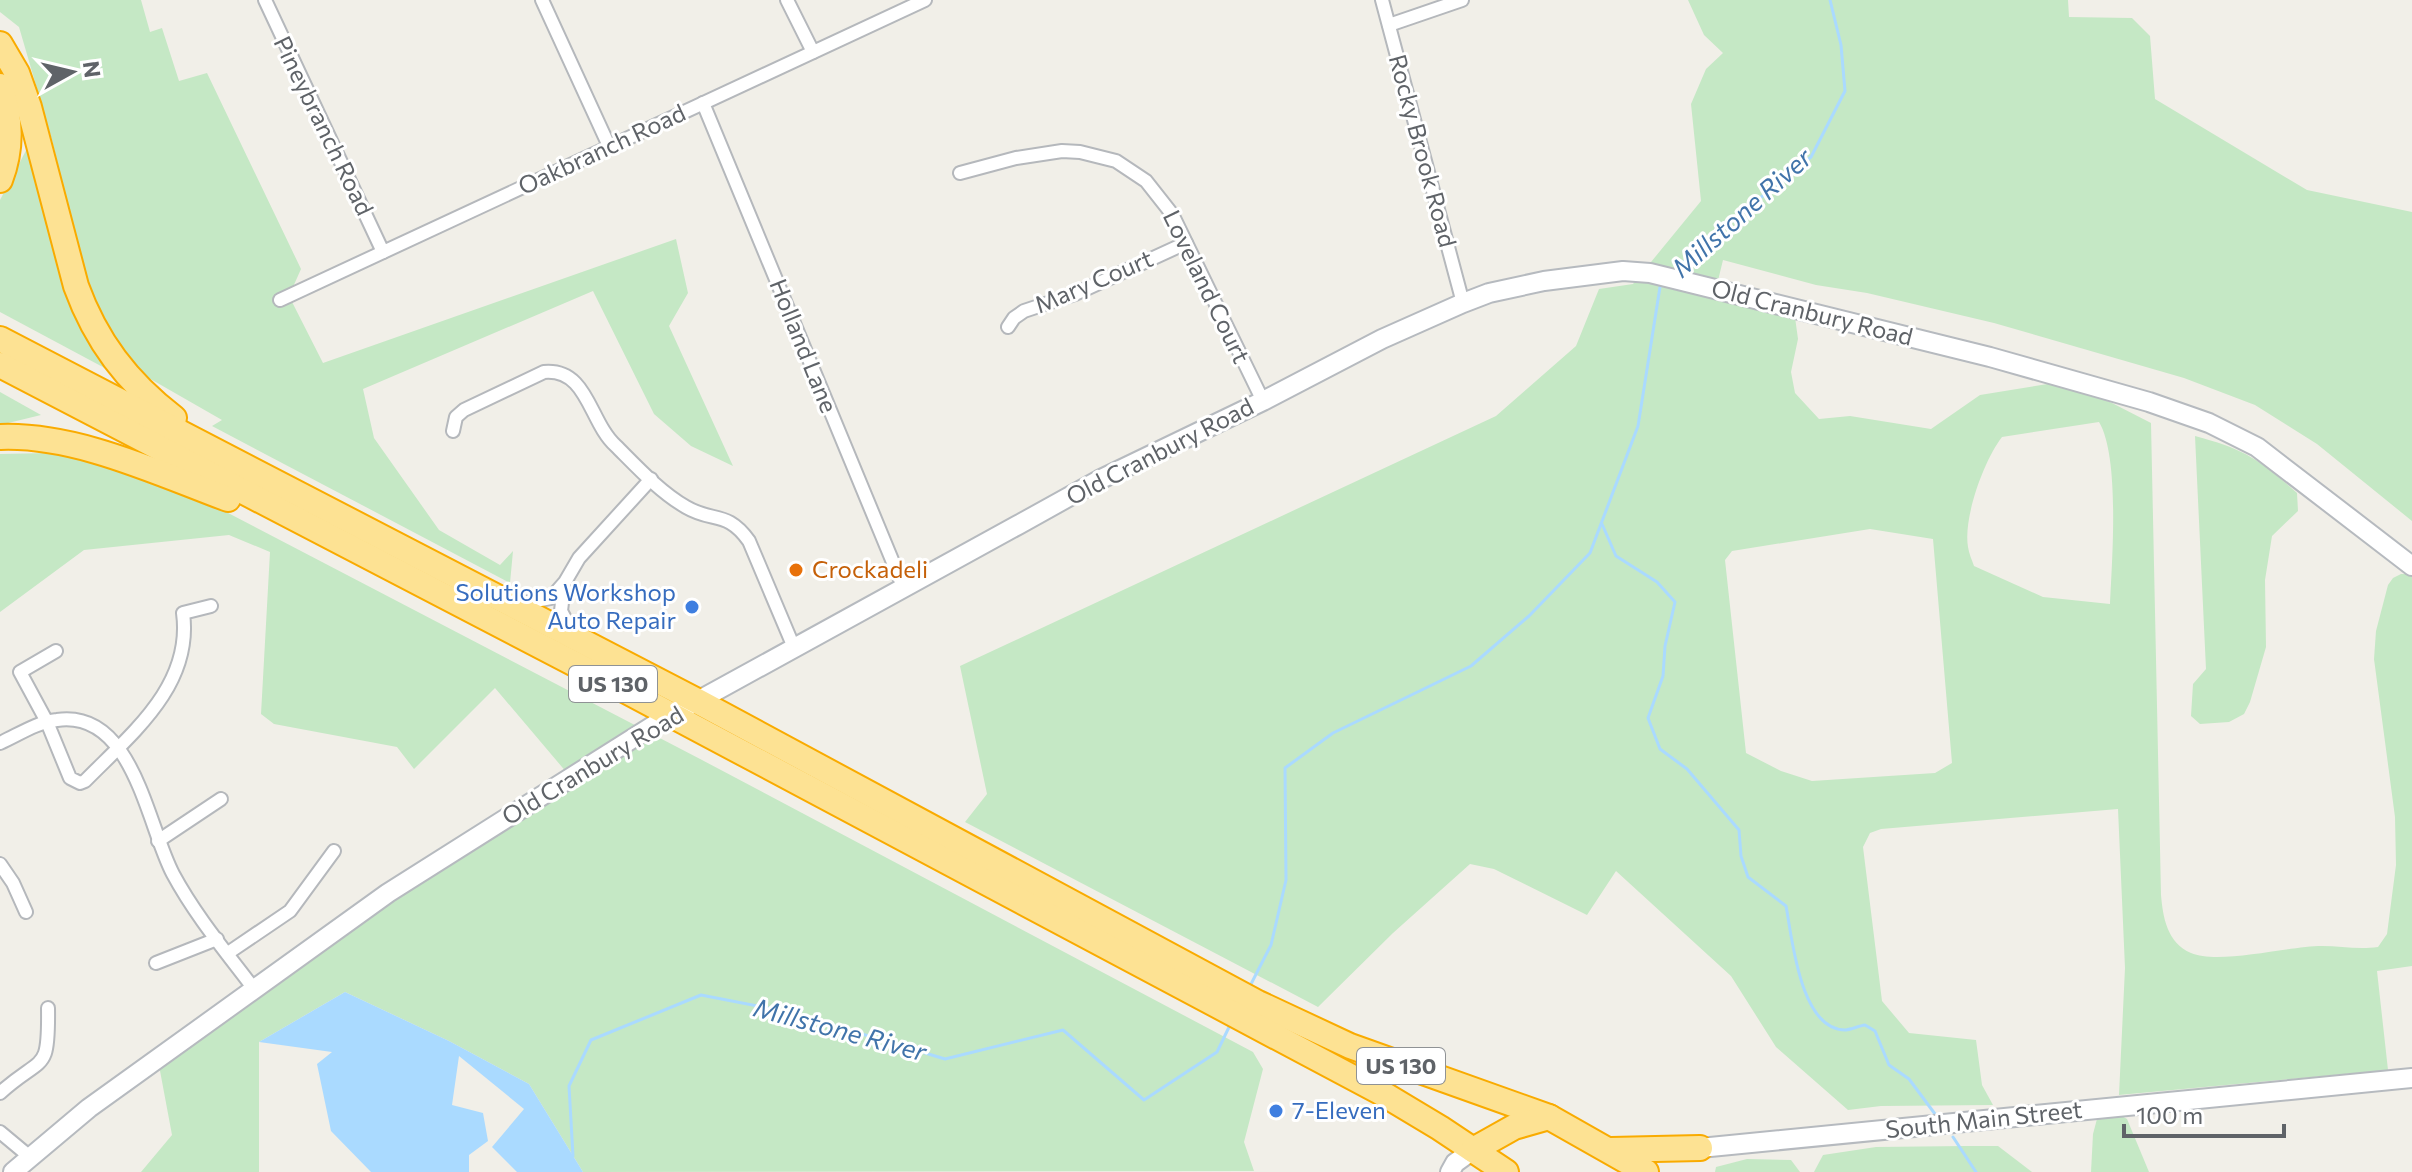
<svg xmlns="http://www.w3.org/2000/svg" width="2412" height="1172" viewBox="0 0 2412 1172" font-family="Commissioner,sans-serif">
<style>
.green{fill:#c5e8c5;fill-rule:evenodd}
.water{fill:#aadaff}
.lines{fill:none;stroke-linecap:round;stroke-linejoin:round}
.stream{stroke:#aadaff;stroke-width:3}
.street-casing{stroke:#b5b8bc;stroke-width:16}
.secondary-casing{stroke:#b6babf;stroke-width:22}
.highway-casing{stroke:#f9ab00;stroke-width:28}
.street{stroke:#fff;stroke-width:12}
.secondary{stroke:#fff;stroke-width:18}
.highway{stroke:#fde293;stroke-width:24}
.food-dot{fill:#e8710a;stroke:#fff;stroke-width:3}
.shop-dot{fill:#3f7fe0;stroke:#fff;stroke-width:3}
.labels{text-anchor:middle;stroke-width:6;stroke-linejoin:round;paint-order:stroke}
.shield{fill:#fff;stroke:#8f9295;stroke-width:2}
.shield-label{font-size:22px;font-weight:bold;fill:#5f6368}
.street-label{font-size:24px;fill:#5f6368;stroke:#fff}
.food-label{font-size:24px;fill:#c56008;stroke:#fff;text-anchor:start}
.shop-label{font-size:24px;fill:#366cbe;stroke:#fff;text-anchor:end}
.water-label{font-size:26px;font-style:italic;fill:#4174aa;stroke:#fff}
</style>
<rect width="100%" height="100%" fill="#f1efe8"/>
<g class="green">
<path d="M0,0H141L150,32L162,28L179,81L207,73L301,269L289,296L323,363L676,239L688,293L669,326L733,466L691,446L654,414L593,291L363,389L374,438L439,530L500,565L513,551L510,583L212,426L222,420L133,369L90,296L52,140L19,27L0,12Z"/>
<path d="M1688,0H2068L2069,17L2132,18L2150,36L2155,99L2307,190L2412,212V521L2317,444L2255,405L2184,378L1994,323L1867,293L1816,285L1723,260L1714,297L1794,310L1798,339L1791,372L1795,393L1819,419L1850,416L1931,429L1980,395L2060,382L2112,403L2151,423L2161,895C2163,917 2167,943 2191,953C2219,965 2288,946 2322,946C2341,946 2358,950 2378,947L2387,934L2396,865L2395,817L2374,659L2376,631L2388,585L2393,578L2401,574H2412V966L2377,971L2388,1070L2119,1095L2125,968L2118,809L1881,829L1870,833L1863,847L1882,1001L1909,1033L1976,1040L1982,1085L1993,1105L1881,1106L1848,1110L1776,1047L1731,976L1616,871L1587,915L1494,869L1470,864L1393,933L1318,1007L965,822L987,794L960,666L1496,416L1576,346L1599,289L1633,284L1701,201L1691,104L1706,69L1723,53L1704,35ZM2099,422C2120,457 2112,560 2110,604L2043,597L1974,566C1972,560 1969,554 1968,547C1963,518 1984,460 2002,437ZM1870,529L1933,539L1952,763L1935,773L1812,781L1781,771L1746,753L1725,560L1732,551Z"/>
<path d="M31,141L114,373L0,312V200Z"/>
<path d="M0,392L41,415L0,425Z"/>
<path d="M2195,436C2244,449 2259,459 2297,493L2298,511L2272,536L2265,580L2266,647L2250,702L2244,714L2229,722L2200,724L2191,716L2193,684L2206,669Z"/>
<path d="M49,453L136,465L702,760L1253,1052L1263,1069L1244,1142L1254,1171L583,1172L529,1084L449,1041L345,992L259,1042V1172H141L172,1135L158,1060L573,780L495,688L414,769L397,747L274,724L261,714L270,552L229,535L84,550L0,612V454Z"/>
<path d="M2108,1114L2120,1115L2127,1119L2149,1172H2091L2093,1134L2097,1119Z"/>
<path d="M1965,1146H1998L2032,1172H1814L1823,1155L1876,1147Z"/>
<path d="M1747,1159L1791,1160L1800,1172H1715L1716,1167Z"/>
</g>
<path class="water" d="M345,992L449,1041L529,1084L583,1172H517L492,1147L524,1109L459,1056L452,1105L483,1113L488,1141L469,1155V1172H371L331,1131L317,1064L332,1052L259,1042Z"/>
<g class="lines">
<g class="stream">
<path d="M1673,273L1697,249L1811,157L1845,91L1841,45L1830,0"/>
<path d="M1602,524L1616,556L1657,582L1675,602L1665,646L1663,676L1648,718L1660,749L1687,769L1739,830L1741,856L1748,877L1786,906C1792,937 1800,1031 1846,1030C1852,1029 1859,1026 1865,1025L1875,1031L1889,1065L1909,1079L1935,1114"/>
<path d="M1249,988L1271,945L1286,880L1285,768L1333,733L1471,666L1529,616L1590,553L1638,426L1660,287L1662,284"/>
<path d="M1953,1137L1976,1172"/>
<path d="M573,1156L569,1086L591,1040L701,995L789,1012L945,1059L1063,1030L1144,1100L1217,1052L1231,1023"/>
</g>
<g class="street-casing">
<g id="street">
<path d="M265,0L383,252"/>
<path d="M542,0L609,146"/>
<path d="M787,0L813,52"/>
<path d="M1382,0L1463,303"/>
<path d="M1389,25L1462,0"/>
<path d="M703,103L904,589"/>
<path d="M960,173L1016,158L1062,151L1080,152L1116,161L1146,181L1172,214L1263,401"/>
<path d="M280,300L925,0"/>
<path d="M1008,327L1014,318L1024,311L1075,294L1186,243"/>
<path d="M453,431L456,417L464,410L544,372C588,368 589,422 616,446C637,467 660,492 686,507C713,523 727,510 749,541L795,650"/>
<path d="M564,585L561,611L572,632"/>
<path d="M519,604L551,598L565,582L579,558L651,479"/>
<path d="M56,651L20,672L47,722L70,778L80,783L85,781C131,734 193,686 183,613L211,606"/>
<path d="M0,743C18,735 37,722 57,720C133,709 147,825 173,874C195,915 226,952 254,989"/>
<path d="M158,841L221,799"/>
<path d="M0,864L13,883L26,912"/>
<path d="M228,953L290,911L334,851"/>
<path d="M156,963L217,939"/>
<path d="M0,1093C43,1054 49,1075 48,1008"/>
<path d="M0,1132L30,1157"/>
</g>
</g>
<g class="secondary-casing">
<g id="secondary">
<path d="M1700,1148L2412,1078"/>
<path d="M13,1172L89,1108L388,893L654,725L1018,525L1099,480L1263,401L1382,339L1463,303L1489,293L1544,281L1623,271L1650,273L1990,357L2149,402L2209,423L2257,447L2412,566"/>
<path d="M1450,1172L1455,1163L1473,1150"/>
</g>
</g>
<g class="highway-casing">
<g id="highway">
<path d="M0,44L17,73L29,107L76,286C96,341 127,382 174,418"/>
<path d="M0,86C11,117 12,149 0,180"/>
<path d="M0,339L699,702L1258,1003L1350,1046L1549,1117L1646,1172"/>
<path d="M0,365L600,677L1380,1092L1440,1128L1506,1172"/>
<path d="M0,437C76,434 158,473 228,499"/>
<path d="M1473,1150L1514,1127L1549,1117"/>
<path d="M1611,1150L1700,1148"/>
</g>
</g>
<use href="#street" class="street"/>
<use href="#secondary" class="secondary"/>
<use href="#highway" class="highway"/>
</g>
<circle class="food-dot" cx="796" cy="570" r="8"/>
<g class="shop-dot">
<circle cx="692" cy="607" r="8"/>
<circle cx="1276" cy="1111" r="8"/>
</g>
<g class="labels">
<g class="shield">
<rect x="569" y="666" width="88" height="36" rx="6"/>
<rect x="1357" y="1048" width="88" height="36" rx="6"/>
</g>
<g class="shield-label">
<text x="613" y="692">US 130</text>
<text x="1401" y="1074">US 130</text>
</g>
<g class="street-label">
<text transform="translate(323 126) rotate(64)" y="8">Pineybranch Road</text>
<text transform="translate(602 150) rotate(-25)" y="8">Oakbranch Road</text>
<text transform="translate(1422 151) rotate(75)" y="8">Rocky Brook Road</text>
<text transform="translate(1094 282) rotate(-23)" y="8">Mary Court</text>
<text transform="translate(1206 287) rotate(64)" y="8">Loveland Court</text>
<text transform="translate(1812 313) rotate(14)" y="8">Old Cranbury Road</text>
<text transform="translate(803 346) rotate(68)" y="8">Holland Lane</text>
<text transform="translate(1160 452) rotate(-27)" y="8">Old Cranbury Road</text>
<text transform="translate(593 766) rotate(-31)" y="8">Old Cranbury Road</text>
<text transform="translate(1984 1120) rotate(-6)" y="8">South Main Street</text>
</g>
<g class="food-label">
<text x="812" y="578">Crockadeli</text>
</g>
<g class="shop-label">
<text x="676" y="601">Solutions Workshop<tspan x="676" dy="28">Auto Repair</tspan></text>
<text x="1292" y="1119" text-anchor="start">7-Eleven</text>
</g>
<g class="water-label">
<text transform="translate(1742 213) rotate(-42)" y="9">Millstone River</text>
<text transform="translate(840 1030) rotate(15)" y="9">Millstone River</text>
</g>
</g>
<g transform="translate(72 72) rotate(82)" stroke="#ffffff" stroke-width="6" paint-order="stroke">
<path d="M0-6L14 30L0 20L-14 30Z" fill="#5f6368"/>
<text y="-12" font-size="22" font-weight="bold" text-anchor="middle" fill="#5f6368">N</text>
</g>
<path d="M2124 1124v12h160v-12" fill="none" stroke="#5f6368" stroke-width="4"/>
<text x="2136" y="1124" font-size="24" fill="#5f6368" stroke="#ffffff" stroke-width="6" paint-order="stroke">100 m</text>
</svg>
